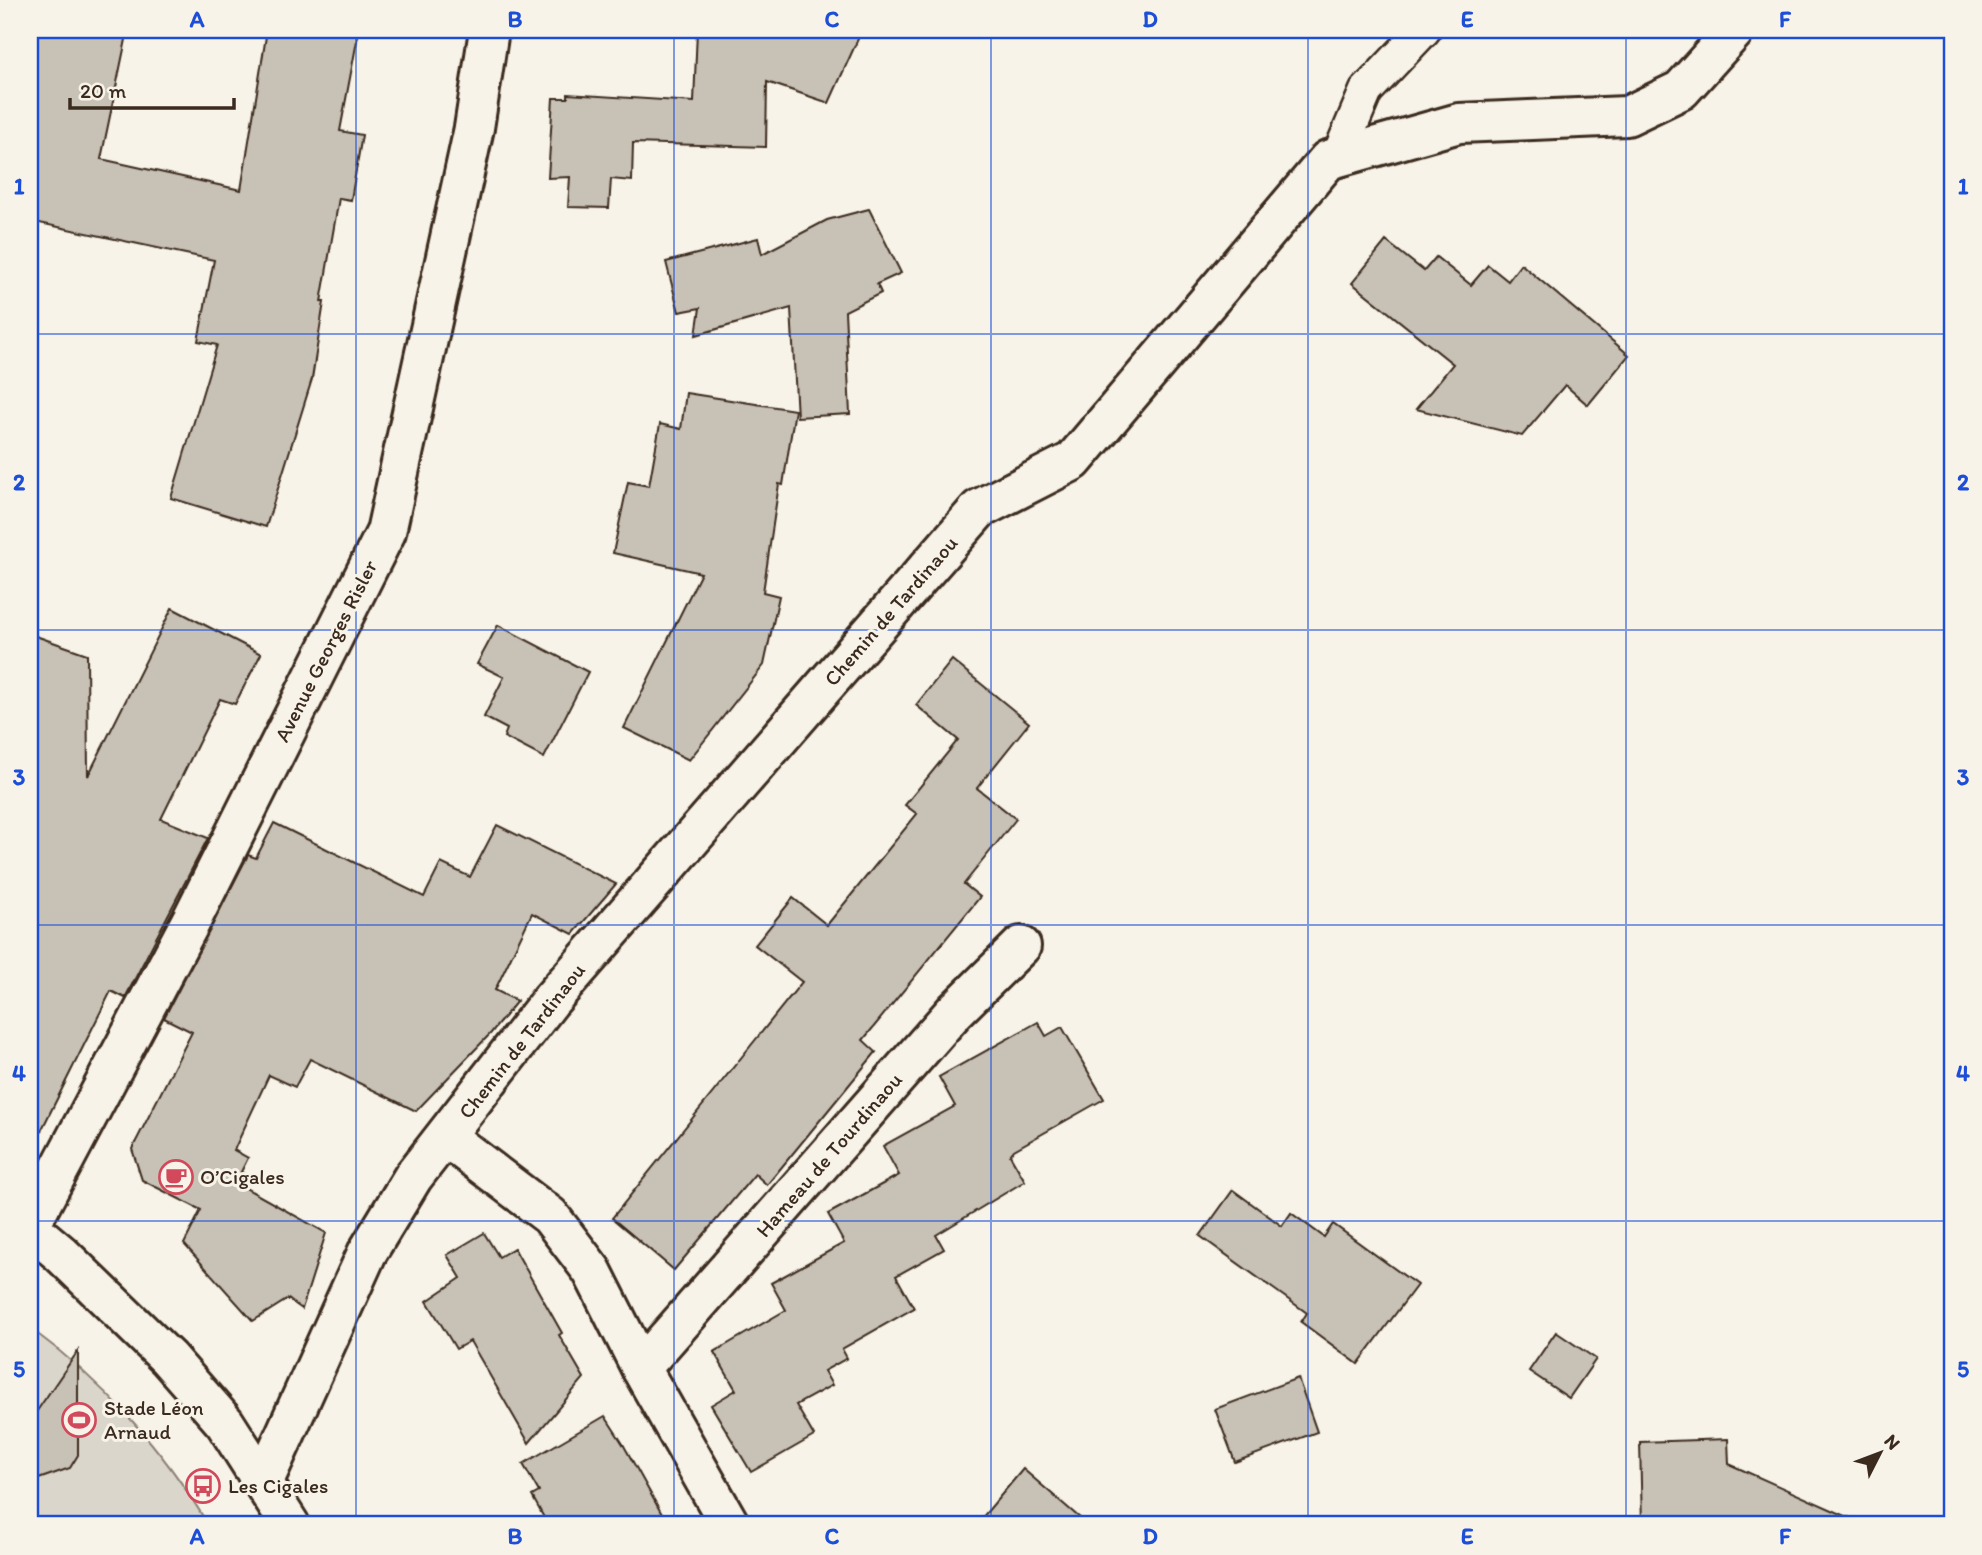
<svg xmlns="http://www.w3.org/2000/svg" width="1982" height="1555" viewBox="0 0 1982 1555" font-family="Itim,sans-serif">
<style>
.green{fill:#dbd6cb;stroke:#8b8074;stroke-width:2}
.building{fill:#c8c1b6;stroke:#3b2a1e;stroke-width:2}
.lines{fill:none;stroke-linecap:round;stroke-linejoin:round}
.service-casing{stroke:#3b2a1e;stroke-width:37}
.minor-casing{stroke:#3b2a1e;stroke-width:44}
.secondary-casing{stroke:#3b2a1e;stroke-width:44}
.service{stroke:#f7f3e8;stroke-width:32}
.minor{stroke:#f7f3e8;stroke-width:38}
.secondary{stroke:#f7f3e8;stroke-width:38}
.grid{fill:none;stroke:#1d4ed8;stroke-width:2;stroke-opacity:0.55}
.labels{text-anchor:middle;stroke-width:6;stroke-linejoin:round;paint-order:stroke}
.street-label{font-size:21px;fill:#3b2a1e;stroke:#f7f3e8}
.poi-label{font-size:21px;fill:#3b2a1e;stroke:#f7f3e8;text-anchor:start}
.neatline{fill:none;stroke:#1d4ed8;stroke-width:2.5}
.grid-label{font-size:23px;text-anchor:middle;font-weight:bold;fill:#1d4ed8}
</style>
<rect width="100%" height="100%" fill="#f7f3e8"/>
<filter id="ink" filterUnits="userSpaceOnUse"><feTurbulence type="fractalNoise" baseFrequency=".0143" numOctaves="2"/><feDisplacementMap in="SourceGraphic" scale="14" xChannelSelector="R" yChannelSelector="G"/><feConvolveMatrix kernelMatrix="1 2 1 2 8 2 1 2 1" color-interpolation-filters="sRGB"/></filter>
<g filter="url(#ink)">
<path class="green" d="M30,1328C101,1380 164,1449 208,1525H30Z"/>
<g class="building">
<path d="M30,30H128L101,159L241,190L267,30H359L340,131L362,135L351,200L339,198L321,302H324L312,379L266,527L171,498L217,345L198,341L214,260L30,221Z"/>
<path d="M697,30H862L829,103L767,82L766,147L633,143L632,181L611,179L609,208L568,207L570,177L548,178L553,98H568V94L694,102Z"/>
<path d="M869,209L901,273L877,284L881,293L845,311L850,414L797,417L791,308L696,335L700,308L679,312L666,262L758,238L762,254L827,220Z"/>
<path d="M1386,241L1424,271L1436,257L1471,285L1488,265L1508,281L1521,264L1629,355L1588,405L1565,385L1522,436L1416,409L1453,364L1352,283Z"/>
<path d="M686,393L795,410L783,485L779,484L763,592L779,596L764,665L689,760L624,728L701,573L613,553L628,482L649,486L660,424L681,429Z"/>
<path d="M172,608L261,654L235,704L220,699L161,819L208,838L125,998L111,991L30,1153V634L87,654L88,776Z"/>
<path d="M498,625L588,672L544,758L504,737L507,729L484,717L504,677L477,664Z"/>
<path d="M952,660L1029,723L977,788L1016,819L964,884L980,897L863,1040L876,1052L767,1185L755,1174L674,1270L612,1218L802,982L755,945L793,898L827,925L917,814L905,805L958,740L916,705Z"/>
<path d="M274,823L424,897L441,863L470,877L497,825L616,884L573,934L532,913L495,990L517,1001L491,1033L416,1111L310,1059L295,1087L269,1075L234,1150L248,1158L241,1172L247,1176L242,1186L326,1233L302,1309L288,1299L253,1321L184,1244L201,1210L142,1180L132,1149L192,1032L164,1018L248,855L256,858Z"/>
<path d="M1038,1022L1046,1036L1062,1027L1104,1099L1014,1150L1010,1155L1025,1181L936,1235L944,1249L896,1276L914,1308L842,1349L847,1358L824,1371L832,1385L796,1405L814,1436L751,1472L711,1405L736,1390L714,1352L786,1310L771,1283L844,1243L828,1214L899,1175L883,1146L955,1106L939,1077Z"/>
<path d="M1233,1190L1282,1226L1291,1213L1324,1237L1333,1224L1417,1285L1358,1364L1301,1322L1307,1313L1200,1236Z"/>
<path d="M484,1233L499,1257L514,1248L562,1333L559,1335L584,1378L529,1443L470,1341L456,1349L427,1301L461,1278L447,1255Z"/>
<path d="M1556,1332L1596,1359L1569,1398L1529,1371Z"/>
<path d="M78,1351V1455L70,1468L30,1482V1421Z"/>
<path d="M1298,1378L1317,1432L1235,1462L1215,1409Z"/>
<path d="M605,1416L623,1444L668,1525H548L532,1496L539,1492L523,1464Z"/>
<path d="M1728,1439L1729,1464L1866,1525H1642L1640,1442Z"/>
<path d="M1023,1469L1088,1525H976Z"/>
</g>
<g class="lines">
<g class="service-casing">
<path id="service" d="M1338,157L1366,91L1424,30"/>
</g>
<g class="minor-casing">
<g id="minor">
<path d="M446,1137L550,1216L592,1271L641,1368L954,1012L1021,946"/>
<path d="M30,1225L191,921L386,532L474,128L489,30"/>
<path d="M641,1368L730,1525"/>
<path d="M264,1481L367,1253L413,1177L550,1001L979,509L1073,461L1328,160L1459,123L1627,116L1681,90L1735,30"/>
</g>
</g>
<g class="secondary-casing">
<path id="secondary" d="M30,1228L61,1254L168,1358L225,1423L290,1525"/>
</g>
<use href="#service" class="service"/>
<use href="#minor" class="minor"/>
<use href="#secondary" class="secondary"/>
</g>
</g>
<path class="grid" d="M356,30V1525M674,30V1525M991,30V1525M1308,30V1525M1626,30V1525M30,334H1952M30,630H1952M30,925H1952M30,1221H1952"/>
<defs>
<g id="cafe-ring" transform="scale(1.75)"><circle r="9.5" fill="#f7f3e8" stroke="#d1495b" stroke-width="1.5"/><path d="M-5.5-4.5H6V0H3Q3 3.5 0 3.5H-2.5Q-5.5 3.5-5.5 0ZM3-3.2v2h1.7v-2ZM-6 4.5H4V6H-6Z" fill="#d1495b"/></g>
<g id="stadium-ring" transform="scale(1.75)"><circle r="9.5" fill="#f7f3e8" stroke="#d1495b" stroke-width="1.5"/><path d="M0-5a6.5 5 0 1 0 0 10a6.5 5 0 1 0 0-10ZM-3.5-1.8h7v3.6h-7Z" fill="#d1495b"/></g>
<g id="bus-ring" transform="scale(1.75)"><circle r="9.5" fill="#f7f3e8" stroke="#d1495b" stroke-width="1.5"/><path d="M-5-6H5V4H4V6H2V4H-2V6H-4V4H-5ZM-3.5-4V0h7V-4ZM-3.5 1.2v1.5H-2V1.2ZM2 1.2v1.5H3.5V1.2Z" fill="#d1495b"/></g>
</defs>
<g fill-rule="evenodd">
<use href="#cafe-ring" x="176" y="1177"/>
<use href="#stadium-ring" x="79" y="1420"/>
<use href="#bus-ring" x="203" y="1486"/>
</g>
<g class="labels">
<g class="street-label">
<text transform="translate(891 611) rotate(-49)" y="7">Chemin de Tardinaou</text>
<text transform="translate(326 651) rotate(-63)" y="7">Avenue Georges Risler</text>
<text transform="translate(522 1041) rotate(-52)" y="7">Chemin de Tardinaou</text>
<text transform="translate(829 1155) rotate(-49)" y="7">Hameau de Tourdinaou</text>
</g>
<g class="poi-label">
<text x="200" y="1184">O’Cigales</text>
<text x="104" y="1415">Stade Léon<tspan x="104" dy="24">Arnaud</tspan></text>
<text x="228" y="1493">Les Cigales</text>
</g>
</g>
<rect width="1982" height="1555" fill="none" stroke="#f7f3e8" stroke-width="77"/>
<g transform="translate(1880 1453) rotate(48)" stroke="#f7f3e8" stroke-width="5" paint-order="stroke">
<path d="M0-5L12 26L0 18L-12 26Z" fill="#3b2a1e"/>
<text y="-10" font-size="19" font-weight="bold" text-anchor="middle" fill="#3b2a1e">N</text>
</g>
<path d="M70 98v10h164v-10" fill="none" stroke="#3b2a1e" stroke-width="3.5"/>
<text x="80" y="98" font-size="21" fill="#3b2a1e" stroke="#f7f3e8" stroke-width="5" paint-order="stroke">20 m</text>
<rect x="38" y="38" width="1906" height="1478" class="neatline"/>
<g class="grid-label">
<text x="197" y="27">A</text>
<text x="515" y="27">B</text>
<text x="832" y="27">C</text>
<text x="1150" y="27">D</text>
<text x="1467" y="27">E</text>
<text x="1785" y="27">F</text>
<text x="19" y="194">1</text>
<text x="1963" y="194">1</text>
<text x="19" y="490">2</text>
<text x="1963" y="490">2</text>
<text x="19" y="785">3</text>
<text x="1963" y="785">3</text>
<text x="19" y="1081">4</text>
<text x="1963" y="1081">4</text>
<text x="19" y="1377">5</text>
<text x="1963" y="1377">5</text>
<text x="197" y="1544">A</text>
<text x="515" y="1544">B</text>
<text x="832" y="1544">C</text>
<text x="1150" y="1544">D</text>
<text x="1467" y="1544">E</text>
<text x="1785" y="1544">F</text>
</g>
</svg>
